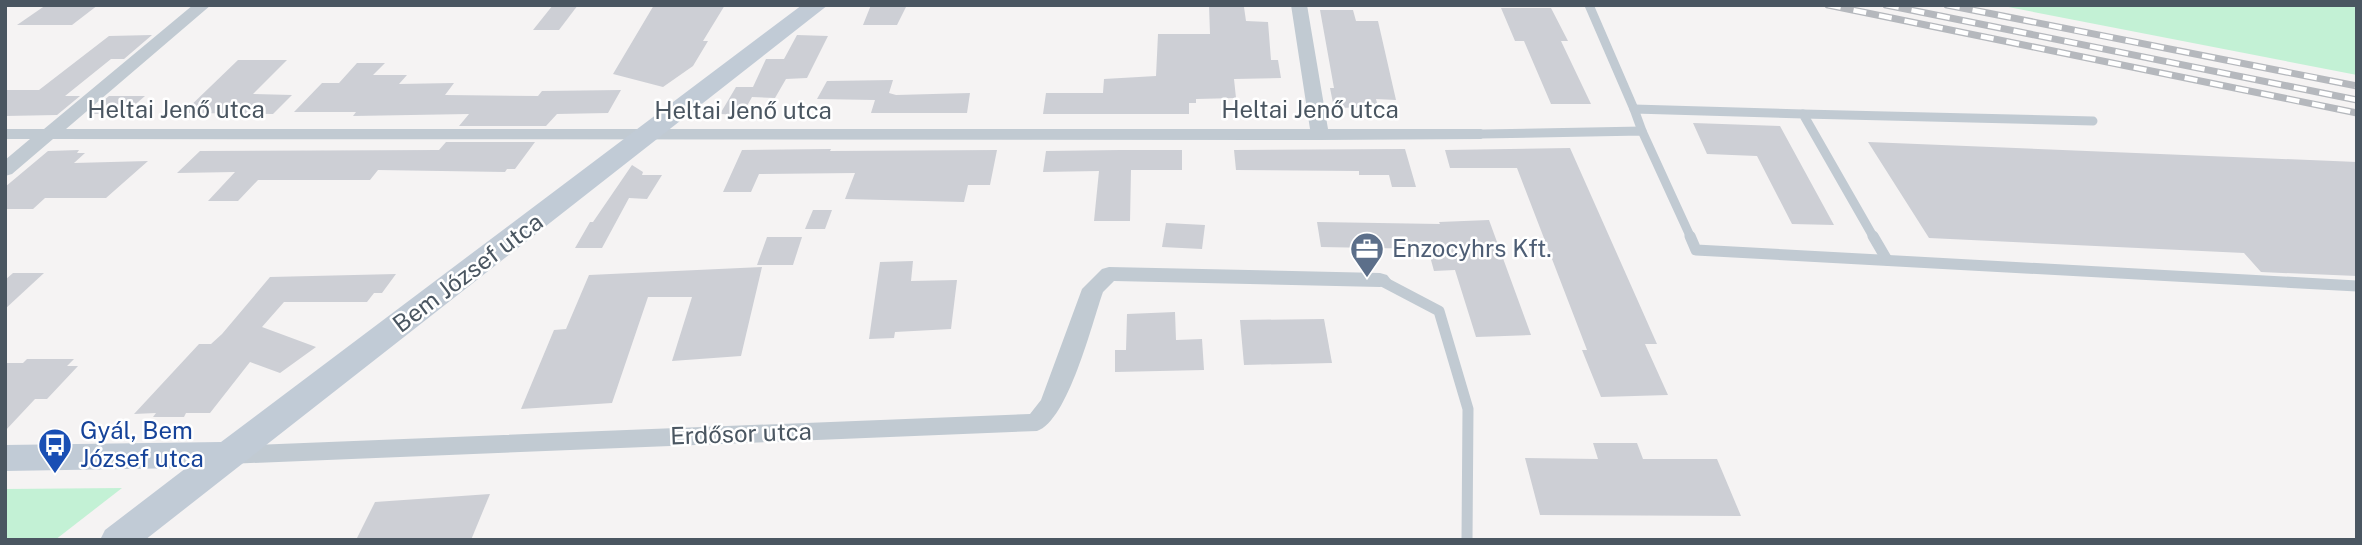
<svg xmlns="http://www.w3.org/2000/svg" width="2362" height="545" viewBox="0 0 2362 545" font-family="'Public Sans',sans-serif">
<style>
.green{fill:#c3f1d5}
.building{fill:#cdcfd5}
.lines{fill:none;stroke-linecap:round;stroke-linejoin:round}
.lane-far1{stroke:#c1cad2;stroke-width:9}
.lane{stroke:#c1cad2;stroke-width:11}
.street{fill:#c1cad2;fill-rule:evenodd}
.secondary{fill:#c1cbd6;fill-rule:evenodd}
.rail-casing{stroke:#b5b8bd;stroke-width:7}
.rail{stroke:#fff;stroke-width:4.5;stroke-dasharray:13;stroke-linecap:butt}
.labels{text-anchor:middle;stroke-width:5;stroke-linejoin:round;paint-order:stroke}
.street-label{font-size:24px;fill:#4a5661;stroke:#fff}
.service-label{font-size:24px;fill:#4e5e75;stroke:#fff;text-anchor:start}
.transit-label{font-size:24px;fill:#164399;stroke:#fff;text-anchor:start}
</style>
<rect width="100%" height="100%" fill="#f5f3f3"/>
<g class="green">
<path d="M1998,5H2357V75Z"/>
<path d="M122,488L55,540H5V489Z"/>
</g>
<g class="building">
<path d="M46,5H98L72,25H17Z"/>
<path d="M553,5H578L559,30H533Z"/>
<path d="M654,5H725L703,41H708L693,66L663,87L613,74Z"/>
<path d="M871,5H907L897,25H863Z"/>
<path d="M1209,5L1244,7L1246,21L1268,22L1271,60H1278L1281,78L1234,79L1236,98L1196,99V103H1189V114H1043L1046,93H1103L1104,79L1156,76L1158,34H1210Z"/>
<path d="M1501,8H1551L1568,41H1561L1591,104H1551L1524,41H1515Z"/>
<path d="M1320,10H1353L1356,21H1378L1396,100L1376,99L1378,107L1334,108L1330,88H1334Z"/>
<path d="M152,35L124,59H111L65,96H80L57,115L5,116V90H39L109,36Z"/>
<path d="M797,35L828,36L807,78L786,79L775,98L752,97L742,115L720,114L736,87H753L766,59H784Z"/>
<path d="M238,60H287L253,94L292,95L273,114L183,113Z"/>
<path d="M357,63H385L373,75H407L399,84L454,83L445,95L538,96L542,91L621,90L608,113L557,114L546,126H459L469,114L353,116L356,112H294L322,83H339Z"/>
<path d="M893,80L889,93L896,95L970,93L967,113H871L875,100L817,99L827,81Z"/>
<path d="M109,96H145L124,114H87Z"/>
<path d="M1693,123L1780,126L1834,225L1792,224L1757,156L1707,154Z"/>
<path d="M446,142H535L515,169H507L505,172L378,170L370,180H258L238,201H208L235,172L177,173L200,151L439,150Z"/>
<path d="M1868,142L2357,162V276L2261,272L2244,253L1929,238Z"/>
<path d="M1570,148L1657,344H1645L1668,395L1601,397L1582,350H1587L1517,168H1450L1445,150Z"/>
<path d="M831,149L830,151L997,150L990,185H968L964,202L845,199L855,173L759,174L751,192H723L742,150Z"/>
<path d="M1405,149L1416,187H1392L1389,175H1359V171L1236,170L1234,150Z"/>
<path d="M79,150L77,153H85L74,163L148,161L106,198H45L33,209H5V187L48,151Z"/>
<path d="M1120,150H1182V170H1131L1130,221H1094L1099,171L1043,172L1046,151Z"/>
<path d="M632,165L643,172L642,175H662L647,199L629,198L602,248H575L590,222H593Z"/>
<path d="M813,210H832L825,229H805Z"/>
<path d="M1489,220L1531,335L1476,337L1455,270L1434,271L1428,249L1321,247L1317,222L1440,224L1439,222Z"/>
<path d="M1166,223L1205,225L1202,249L1162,247Z"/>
<path d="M767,237H802L793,265H757Z"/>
<path d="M913,261L911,281L957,280L951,329L895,332L894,338L869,339L880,262Z"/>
<path d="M762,267L741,356L672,361L692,297H648L612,403L521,409L554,330L566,329L589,275Z"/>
<path d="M13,273H44L5,309V280Z"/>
<path d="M396,274L382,293H374L367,302H284L262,327L316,347L280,373L250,362L210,413H186L184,417H153L156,413L134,414L199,344H211L222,334L270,277Z"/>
<path d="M1175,312L1176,340L1202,339L1204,370L1115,372V350H1126L1127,314Z"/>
<path d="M1324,319L1332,363L1244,365L1240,320Z"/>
<path d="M27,359H74L67,366H78L47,399H35L5,431V363H23Z"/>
<path d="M1593,443H1637L1643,459H1717L1741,516L1540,515L1525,458L1598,459Z"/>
<path d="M490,494L471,540H356L375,502Z"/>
</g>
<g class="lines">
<g class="lane-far1">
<path d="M1589,5L1634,109"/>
<path d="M1803,114L2093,121"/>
<path d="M1642,131L1634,109L1803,114L1874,238"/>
<path d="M1481,134L1642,131L1691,238"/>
</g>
<g class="lane">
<path d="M1690,236L1696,250L2357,286"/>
<path d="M1873,236L1887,260"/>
<path d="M1380,280L1439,311L1468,409L1467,540"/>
</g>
<g class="street">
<path d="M193,5H211L66,129H1310L1291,5H1307L1328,129H1481L1490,134L1481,139L1320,140L53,139L12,174L5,176V160L30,139H5V129H44Z"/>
<path d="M1109,267L1380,273L1387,275L1391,280L1387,285L1380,287L1114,281L1103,292C1092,323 1068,421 1037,431L228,464L219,461L216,455L219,449L228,446L1030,414L1041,400L1082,289L1102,269Z"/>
</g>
<path class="secondary" d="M802,5H828L145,540H100L105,530L186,468L5,471V445L221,442Z"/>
<g class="rail-casing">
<g id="rail">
<path d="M1828,5L2357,113"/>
<path d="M1886,5L2357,100"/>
<path d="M1947,5L2357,86"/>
</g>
</g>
<use href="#rail" class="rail"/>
</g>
<defs>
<g id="office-pin" transform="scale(1.75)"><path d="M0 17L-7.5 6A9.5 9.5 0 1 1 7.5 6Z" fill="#5c6f8a" stroke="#fff"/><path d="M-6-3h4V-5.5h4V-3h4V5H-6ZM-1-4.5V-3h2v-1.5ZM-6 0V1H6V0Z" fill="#fff"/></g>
<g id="bus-pin" transform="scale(1.75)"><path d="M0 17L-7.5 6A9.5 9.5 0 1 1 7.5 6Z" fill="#1a4fb4" stroke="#fff"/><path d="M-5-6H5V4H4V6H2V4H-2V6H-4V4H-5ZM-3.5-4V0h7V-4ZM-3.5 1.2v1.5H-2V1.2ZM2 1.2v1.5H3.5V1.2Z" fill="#fff"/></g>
</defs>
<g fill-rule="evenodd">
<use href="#office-pin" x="1367" y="249"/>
<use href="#bus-pin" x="55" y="445"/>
</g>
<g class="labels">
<g class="street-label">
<text x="176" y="118">Heltai Jenő utca</text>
<text x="1310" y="118">Heltai Jenő utca</text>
<text x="743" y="119">Heltai Jenő utca</text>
<text transform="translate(468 273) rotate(-37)" y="8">Bem József utca</text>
<text transform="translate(741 434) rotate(-2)" y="8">Erdősor utca</text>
</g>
<g class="service-label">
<text x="1392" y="257">Enzocyhrs Kft.</text>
</g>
<g class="transit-label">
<text x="80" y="439">Gyál, Bem<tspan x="80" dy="28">József utca</tspan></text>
</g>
</g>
<rect width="2362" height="545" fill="none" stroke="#4a5661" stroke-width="14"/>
</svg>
